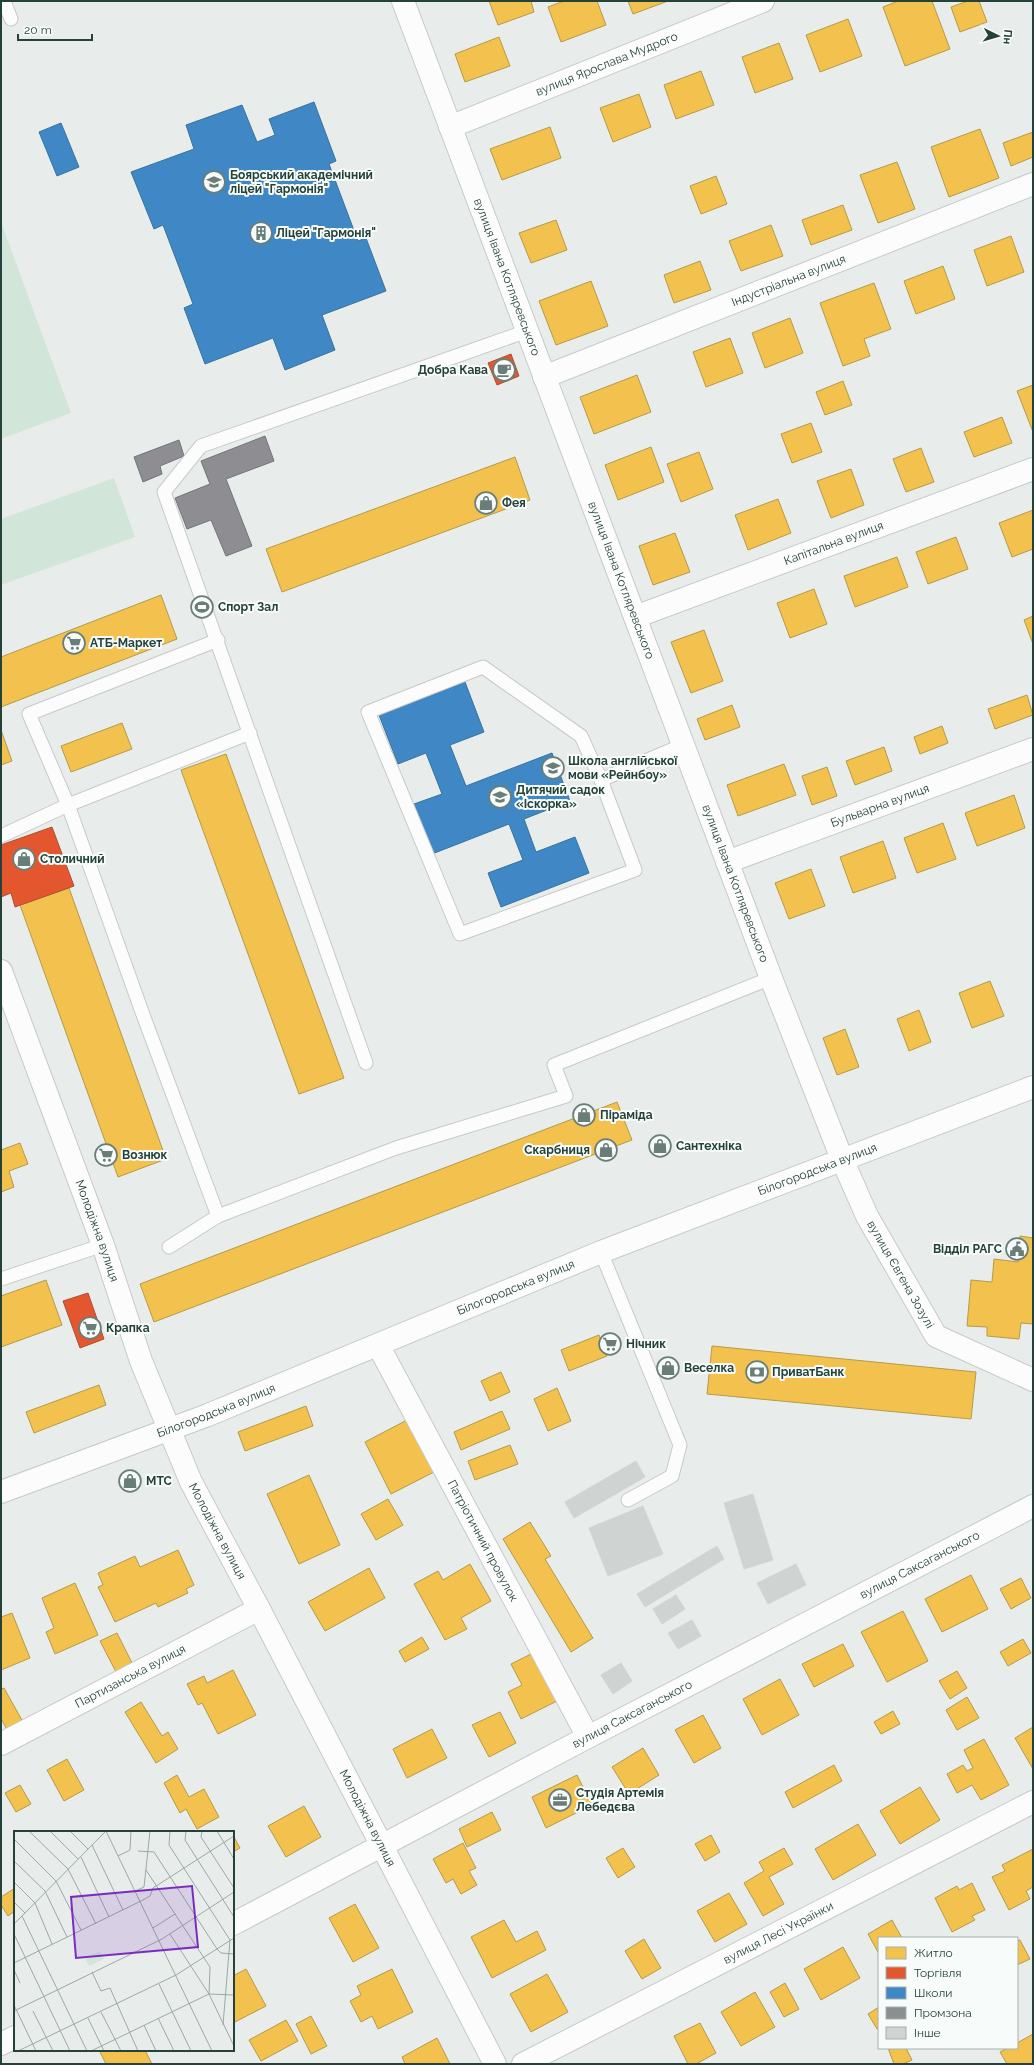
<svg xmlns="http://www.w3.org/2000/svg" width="1034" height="2065" viewBox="0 0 1034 2065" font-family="Raleway,sans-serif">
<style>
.green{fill:#d1e6d8}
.homes{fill:#f2c14e;stroke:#b49b48}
.shops{fill:#e4572e;stroke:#aa5132}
.schools{fill:#3f88c5;stroke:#37739b}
.industry{fill:#8d8d92;stroke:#6e7678}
.building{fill:#cfd4d2;stroke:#d1d6d4}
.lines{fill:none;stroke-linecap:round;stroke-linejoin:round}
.lane-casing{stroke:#c5cac8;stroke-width:15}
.street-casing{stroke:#c5cac8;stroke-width:24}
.secondary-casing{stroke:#c3cbc8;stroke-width:24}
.lane{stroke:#fcfcfc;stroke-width:13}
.street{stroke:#fcfcfc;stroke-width:22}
.secondary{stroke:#fcfcfc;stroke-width:22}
.labels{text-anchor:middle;stroke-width:4;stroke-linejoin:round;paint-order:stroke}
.street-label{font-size:12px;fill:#24423a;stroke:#f7fbf9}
.poi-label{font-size:12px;font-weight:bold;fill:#24423a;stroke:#f7fbf9;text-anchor:start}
.inset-road{fill:none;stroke:#9aa9a4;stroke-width:1}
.view{fill:#7b2cbf;fill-opacity:0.15;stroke:#7b2cbf;stroke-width:2}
.inset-edge{fill:none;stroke:#24423a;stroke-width:2}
</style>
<rect width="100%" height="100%" fill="#e8edeb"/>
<g class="green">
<path d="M1,222L71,413L1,439Z"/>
<path d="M114,478L135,537L1,585V519Z"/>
</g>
<g class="homes">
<path d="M489,1H531L534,12L498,25Z"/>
<path d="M564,1H597L606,25L561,42L548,7Z"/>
<path d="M628,1H668L633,14Z"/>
<path d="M898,1H932L950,49L905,66L883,7Z"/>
<path d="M968,1H979L987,22L960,32L951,7Z"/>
<path d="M848,19L862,56L820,72L806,35Z"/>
<path d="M499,37L510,66L465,82L455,54Z"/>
<path d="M779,43L793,79L755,93L742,57Z"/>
<path d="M701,71L714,105L676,119L664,85Z"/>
<path d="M639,94L651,127L613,142L600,108Z"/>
<path d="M550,127L561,158L502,180L490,149Z"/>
<path d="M980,129L999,178L949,197L931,147Z"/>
<path d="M1033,132V157L1011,166L1003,143Z"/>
<path d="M897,162L915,209L878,223L860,175Z"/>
<path d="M716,176L727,204L701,214L690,186Z"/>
<path d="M843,205L852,230L811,245L802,220Z"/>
<path d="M556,220L567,250L531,263L519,233Z"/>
<path d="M771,225L783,256L741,271L729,241Z"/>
<path d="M1011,236L1024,272L987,286L974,250Z"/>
<path d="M700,261L711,290L674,303L664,275Z"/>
<path d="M943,266L955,299L916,314L904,281Z"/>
<path d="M591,281L608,326L556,345L539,301Z"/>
<path d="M874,283L891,329L864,339L870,356L843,366L820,303Z"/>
<path d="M790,318L803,353L765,368L752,333Z"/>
<path d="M730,338L743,373L706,387L693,352Z"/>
<path d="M637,375L651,412L594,434L580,397Z"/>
<path d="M843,381L852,405L825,415L816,392Z"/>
<path d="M1033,385V432L1017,391Z"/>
<path d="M1002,417L1012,443L974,457L964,432Z"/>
<path d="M811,423L822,452L792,463L781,434Z"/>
<path d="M651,447L664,482L618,500L605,465Z"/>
<path d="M921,448L934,482L906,492L893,459Z"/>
<path d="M699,452L713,489L681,502L667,464Z"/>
<path d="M515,457L530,500L282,592L266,549Z"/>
<path d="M851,469L864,505L831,518L817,481Z"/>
<path d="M778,499L791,533L748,550L735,515Z"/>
<path d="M1033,510V549L1012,557L999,523Z"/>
<path d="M675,533L690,572L653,585L639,546Z"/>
<path d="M956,537L968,569L928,584L916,552Z"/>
<path d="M897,557L908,587L855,607L844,576Z"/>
<path d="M814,589L827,624L790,638L777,603Z"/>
<path d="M161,595L177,639L1,707V657Z"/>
<path d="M1033,616V644L1024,620Z"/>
<path d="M704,630L723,681L691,693L671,642Z"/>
<path d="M1027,695L1033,715L995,729L988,709Z"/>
<path d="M732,705L740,727L705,740L697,719Z"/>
<path d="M122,723L132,749L71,772L61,746Z"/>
<path d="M942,726L948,743L920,754L914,737Z"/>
<path d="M1,730L12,761L1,765Z"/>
<path d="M884,747L892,771L855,785L846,761Z"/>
<path d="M226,754L344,1078L299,1094L181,770Z"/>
<path d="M784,764L796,795L738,816L727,785Z"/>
<path d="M827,767L837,796L812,805L802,776Z"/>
<path d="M1014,795L1025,828L977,846L965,813Z"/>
<path d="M943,823L956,859L917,873L904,838Z"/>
<path d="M883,841L896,878L853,893L840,857Z"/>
<path d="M811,869L825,906L789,919L775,883Z"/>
<path d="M69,888L166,1159L118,1177L20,905Z"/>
<path d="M990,981L1004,1016L972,1028L959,993Z"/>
<path d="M919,1010L931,1042L909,1051L897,1019Z"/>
<path d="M845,1029L859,1067L837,1075L823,1038Z"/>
<path d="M617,1102L632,1140L154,1322L140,1284Z"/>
<path d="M20,1143L28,1164L9,1171L14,1187L1,1192V1150Z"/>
<path d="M1020,1236L1033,1238V1324L1021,1323L1019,1339L987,1336V1327L967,1326L971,1280L992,1282L994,1259L1018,1262Z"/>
<path d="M46,1280L62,1325L1,1347V1296Z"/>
<path d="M599,1335L607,1356L569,1371L561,1350Z"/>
<path d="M712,1346L976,1372L971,1419L707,1394Z"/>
<path d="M501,1372L510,1392L490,1401L481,1381Z"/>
<path d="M99,1385L106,1405L34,1433L26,1412Z"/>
<path d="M557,1388L571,1421L548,1431L534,1399Z"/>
<path d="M306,1406L313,1426L245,1451L238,1432Z"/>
<path d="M502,1411L510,1429L461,1450L454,1432Z"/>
<path d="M407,1420L434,1472L391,1494L365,1442Z"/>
<path d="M510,1445L518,1464L475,1480L468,1461Z"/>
<path d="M309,1475L340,1545L299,1564L267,1494Z"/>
<path d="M388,1499L403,1525L376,1540L361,1514Z"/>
<path d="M530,1522L551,1556L545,1559L593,1638L571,1652L503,1539Z"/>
<path d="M178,1550L194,1585L186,1589L188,1593L158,1607L156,1603L115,1622L98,1587L103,1585L98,1573L135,1556L140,1567Z"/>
<path d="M470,1564L491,1601L461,1618L467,1629L445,1640L414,1584L438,1571L443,1580Z"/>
<path d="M369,1568L385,1598L325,1631L308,1602Z"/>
<path d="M971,1575L988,1609L942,1632L925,1599Z"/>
<path d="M1021,1578L1031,1598L1011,1609L1000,1589Z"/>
<path d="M75,1583L98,1635L55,1654L46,1632L54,1628L42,1598Z"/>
<path d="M903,1611L928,1661L887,1682L861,1632Z"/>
<path d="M12,1613L30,1658L1,1670V1617Z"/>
<path d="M117,1633L132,1663L116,1672L100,1641Z"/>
<path d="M422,1637L429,1649L405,1662L399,1651Z"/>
<path d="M1023,1639L1031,1653L1008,1666L1000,1652Z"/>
<path d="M843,1644L854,1666L814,1687L802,1664Z"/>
<path d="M533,1653L557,1701L521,1719L508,1692L522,1685L511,1664Z"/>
<path d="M233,1670L256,1715L218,1734L202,1703L198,1705L187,1684L204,1676L207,1683Z"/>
<path d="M957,1671L967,1688L950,1699L939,1681Z"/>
<path d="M780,1679L799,1715L762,1735L743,1699Z"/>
<path d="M4,1688L23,1722L7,1730L1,1718V1689Z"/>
<path d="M967,1697L979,1718L957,1730L946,1710Z"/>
<path d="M141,1702L162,1736L168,1732L178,1749L156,1763L125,1712Z"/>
<path d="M893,1711L900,1724L881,1734L874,1722Z"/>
<path d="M500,1712L516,1743L489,1757L472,1725Z"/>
<path d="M703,1715L721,1748L694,1763L675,1730Z"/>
<path d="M1033,1727V1769L1015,1738Z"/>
<path d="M432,1729L447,1758L407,1778L393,1749Z"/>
<path d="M984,1739L1009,1785L981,1800L972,1785L957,1793L947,1774L963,1765L967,1771L973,1768L964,1750Z"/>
<path d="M643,1748L659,1775L629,1794L612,1767Z"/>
<path d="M67,1759L84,1790L64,1801L47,1770Z"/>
<path d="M834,1765L842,1781L793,1808L785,1792Z"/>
<path d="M177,1775L189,1797L204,1789L219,1817L197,1829L186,1809L180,1813L164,1783Z"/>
<path d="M577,1775L592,1805L546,1828L532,1797Z"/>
<path d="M20,1785L31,1804L16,1812L5,1793Z"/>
<path d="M920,1787L940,1820L900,1844L880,1811Z"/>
<path d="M304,1806L321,1837L286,1857L268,1826Z"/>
<path d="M492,1812L501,1830L467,1847L459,1829Z"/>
<path d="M858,1824L876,1855L833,1880L815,1849Z"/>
<path d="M233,1835L240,1848L233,1852Z"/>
<path d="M711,1835L720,1852L705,1861L695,1844Z"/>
<path d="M463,1843L476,1868L469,1871L477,1885L461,1894L453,1879L446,1883L433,1859Z"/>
<path d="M623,1848L635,1867L618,1878L606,1858Z"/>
<path d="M784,1848L793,1864L769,1877L784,1904L763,1916L744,1883L764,1871L759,1862Z"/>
<path d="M1033,1849V1887L1026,1891L1030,1899L1009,1910L992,1877L1005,1871L1002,1865Z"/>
<path d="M972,1883L985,1910L972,1916L975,1920L952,1932L935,1898L957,1886L959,1890Z"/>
<path d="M15,1888V1911L8,1916L1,1905V1897Z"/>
<path d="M729,1893L747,1924L715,1942L697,1911Z"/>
<path d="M355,1904L379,1948L353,1962L329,1918Z"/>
<path d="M504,1920L516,1942L537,1931L546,1950L492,1978L471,1937Z"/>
<path d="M892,1920L902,1938H879V1954L868,1934Z"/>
<path d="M644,1939L661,1968L642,1979L625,1951Z"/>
<path d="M1020,1940L1030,1959L1017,1965V1941Z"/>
<path d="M843,1947L860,1978L821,2000L804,1969Z"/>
<path d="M246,1969L266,2006L233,2023V1976Z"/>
<path d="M392,1969L413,2012L378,2029L372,2016L361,2022L350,2001L361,1995L357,1986Z"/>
<path d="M547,1974L568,2012L531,2032L510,1994Z"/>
<path d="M785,1983L799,2009L784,2017L770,1992Z"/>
<path d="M755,1992L775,2027L741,2046L721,2012Z"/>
<path d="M879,2007V2028L877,2029L868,2014Z"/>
<path d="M311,2016L327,2046L311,2054L296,2024Z"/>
<path d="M286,2020L298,2041L261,2061L249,2040Z"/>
<path d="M700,2023L716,2053L696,2064H688L674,2036Z"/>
<path d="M1033,2034V2064H1007L1000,2052L1008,2048H1017V2043Z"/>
<path d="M437,2038L450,2064H405L402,2057Z"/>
<path d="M888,2048H906L912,2060L903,2064H894Z"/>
<path d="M99,2050H145L152,2064H106Z"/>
</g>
<g class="shops">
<path d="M511,354L519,376L497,385L488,363Z"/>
<path d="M52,827L74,886L15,907L11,893L1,897V845Z"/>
<path d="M88,1293L104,1339L80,1348L63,1301Z"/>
</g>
<g class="schools">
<path d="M314,102L336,161L329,164L358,241L366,238L386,291L322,315L335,350L285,370L273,338L205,364L184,308L193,304L163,225L154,229L131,172L194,149L186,125L242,105L257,142L275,135L269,119Z"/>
<path d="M61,123L79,167L57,176L39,132Z"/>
<path d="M465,682L484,732L450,745L466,786L552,753L570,801L524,819L536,852L575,837L589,873L501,907L488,873L523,860L509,824L432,854L414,804L442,794L426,753L398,764L379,715Z"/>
</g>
<g class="industry">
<path d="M265,436L274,461L226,479L252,546L226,556L211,520L187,529L175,498L210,484L201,461Z"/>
<path d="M179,440L184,456L160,466L162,474L143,482L134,457Z"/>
</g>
<g class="building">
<path d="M636,1461L645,1477L574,1518L565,1502Z"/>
<path d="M753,1494L773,1560L744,1569L724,1503Z"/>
<path d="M643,1506L663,1554L608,1576L589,1528Z"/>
<path d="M717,1546L724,1559L645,1607L637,1594Z"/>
<path d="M796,1564L806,1585L768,1604L757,1583Z"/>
<path d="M676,1595L685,1609L662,1624L653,1609Z"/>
<path d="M692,1620L701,1636L678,1649L668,1633Z"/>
<path d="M621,1663L632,1681L613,1694L601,1675Z"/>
</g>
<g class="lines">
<g class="lane-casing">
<g id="lane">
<path d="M4,1L11,19"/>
<path d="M218,640L29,714L68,805L142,1012L218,1216"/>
<path d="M601,780L581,736L483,667L368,712L460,934L635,870L601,780L683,745"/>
<path d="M1,836L68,805L250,733"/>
<path d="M366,1063L164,492L201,446L527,331"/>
<path d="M169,1247L218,1216L396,1148L566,1096L554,1065L771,978"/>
<path d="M601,1252L680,1445L672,1476L628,1500"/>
<path d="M1,1279L103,1245"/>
</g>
</g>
<g class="street-casing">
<g id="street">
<path id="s1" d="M403,1L771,978L842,1159L867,1216L936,1336L1033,1380"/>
<path id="s2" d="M450,127L763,1"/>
<path id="s3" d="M544,377L1033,184"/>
<path id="s4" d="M635,617L1033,469"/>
<path id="s5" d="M727,862L1033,749"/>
<path id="s6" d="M1,971L103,1245L141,1361L191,1482L259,1609L495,2064"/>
<path id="s7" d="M378,1345L588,1737"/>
<path id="s8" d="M1,1744L259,1609"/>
<path id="s9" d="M233,1924L588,1737L1033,1506"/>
<path d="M1,2044L15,2037"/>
<path id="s10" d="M523,2064L1033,1802"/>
</g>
</g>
<g class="secondary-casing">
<g id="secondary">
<path id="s11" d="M1,1492L208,1415L601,1252L1033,1087"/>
</g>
</g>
<use href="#lane" class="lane"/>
<use href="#street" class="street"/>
<use href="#secondary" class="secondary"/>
</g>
<defs>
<g id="school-ring" transform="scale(1.15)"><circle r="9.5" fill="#f7fbf9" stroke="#697e78" stroke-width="1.5"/><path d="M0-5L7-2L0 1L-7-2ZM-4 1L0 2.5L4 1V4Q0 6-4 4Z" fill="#697e78"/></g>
<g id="building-ring" transform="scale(1.15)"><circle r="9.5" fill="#f7fbf9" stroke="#697e78" stroke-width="1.5"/><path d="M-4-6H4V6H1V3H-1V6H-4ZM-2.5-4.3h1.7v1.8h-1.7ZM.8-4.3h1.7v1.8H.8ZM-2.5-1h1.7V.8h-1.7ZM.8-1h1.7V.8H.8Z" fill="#697e78"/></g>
<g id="cafe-ring" transform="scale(1.15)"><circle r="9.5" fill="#f7fbf9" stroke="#697e78" stroke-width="1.5"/><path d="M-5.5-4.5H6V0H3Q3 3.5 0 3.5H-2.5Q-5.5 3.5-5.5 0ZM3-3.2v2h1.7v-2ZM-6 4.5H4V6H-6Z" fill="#697e78"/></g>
<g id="shop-ring" transform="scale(1.15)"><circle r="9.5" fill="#f7fbf9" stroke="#697e78" stroke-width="1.5"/><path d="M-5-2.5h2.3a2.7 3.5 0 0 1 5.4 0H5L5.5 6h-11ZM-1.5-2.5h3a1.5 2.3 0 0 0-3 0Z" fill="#697e78"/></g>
<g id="stadium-ring" transform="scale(1.15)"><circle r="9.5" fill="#f7fbf9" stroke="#697e78" stroke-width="1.5"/><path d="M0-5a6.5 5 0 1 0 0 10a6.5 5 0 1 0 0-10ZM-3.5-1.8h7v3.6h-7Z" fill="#697e78"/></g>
<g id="supermarket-ring" transform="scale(1.15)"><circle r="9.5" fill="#f7fbf9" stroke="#697e78" stroke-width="1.5"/><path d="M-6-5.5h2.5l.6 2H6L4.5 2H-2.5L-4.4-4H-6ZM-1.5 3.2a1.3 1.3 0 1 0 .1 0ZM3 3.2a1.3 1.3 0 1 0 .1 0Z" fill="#697e78"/></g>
<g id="civic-ring" transform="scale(1.15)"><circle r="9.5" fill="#f7fbf9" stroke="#697e78" stroke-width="1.5"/><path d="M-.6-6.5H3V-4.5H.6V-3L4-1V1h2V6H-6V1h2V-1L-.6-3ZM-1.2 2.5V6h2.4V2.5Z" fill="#697e78"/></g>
<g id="bank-ring" transform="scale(1.15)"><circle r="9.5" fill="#f7fbf9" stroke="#697e78" stroke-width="1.5"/><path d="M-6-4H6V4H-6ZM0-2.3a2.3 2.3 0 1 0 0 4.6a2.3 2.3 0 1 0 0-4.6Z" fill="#697e78"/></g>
<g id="office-ring" transform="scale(1.15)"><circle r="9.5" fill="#f7fbf9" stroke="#697e78" stroke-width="1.5"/><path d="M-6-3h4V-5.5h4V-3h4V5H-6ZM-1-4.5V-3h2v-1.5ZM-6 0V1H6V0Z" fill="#697e78"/></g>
</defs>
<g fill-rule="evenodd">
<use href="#school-ring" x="214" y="182"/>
<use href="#building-ring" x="261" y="233"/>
<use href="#cafe-ring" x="504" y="370"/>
<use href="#shop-ring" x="486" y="503"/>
<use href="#stadium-ring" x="202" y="607"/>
<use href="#supermarket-ring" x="74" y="643"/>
<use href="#school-ring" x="553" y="768"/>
<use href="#school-ring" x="500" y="797"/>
<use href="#shop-ring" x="24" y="859"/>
<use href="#shop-ring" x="584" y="1115"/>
<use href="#shop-ring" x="660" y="1146"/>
<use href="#shop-ring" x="606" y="1150"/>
<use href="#supermarket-ring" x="106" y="1155"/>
<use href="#civic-ring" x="1017" y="1249"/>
<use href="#supermarket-ring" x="90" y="1328"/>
<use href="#supermarket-ring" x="610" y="1344"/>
<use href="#shop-ring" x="668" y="1368"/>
<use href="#bank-ring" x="757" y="1372"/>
<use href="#shop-ring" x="130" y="1481"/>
<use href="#office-ring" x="560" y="1800"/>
</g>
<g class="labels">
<g class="street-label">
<text dy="4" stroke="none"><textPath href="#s2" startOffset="169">вулиця Ярослава Мудрого</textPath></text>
<text dy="4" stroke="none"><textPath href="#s1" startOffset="295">вулиця Івана Котляревського</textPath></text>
<text dy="4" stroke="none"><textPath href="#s3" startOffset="263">Індустріальна вулиця</textPath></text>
<text dy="4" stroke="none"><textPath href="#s4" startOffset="212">Капітальна вулиця</textPath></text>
<text dy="4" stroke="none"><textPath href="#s1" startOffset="619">вулиця Івана Котляревського</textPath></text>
<text dy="4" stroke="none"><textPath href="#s5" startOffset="163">Бульварна вулиця</textPath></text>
<text dy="4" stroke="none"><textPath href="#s1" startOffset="943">вулиця Івана Котляревського</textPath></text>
<text dy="4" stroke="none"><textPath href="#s11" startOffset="878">Білогородська вулиця</textPath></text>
<text dy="4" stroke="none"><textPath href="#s6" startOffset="277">Молодіжна вулиця</textPath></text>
<text dy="4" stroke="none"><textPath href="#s1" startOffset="1368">вулиця Євгена Зозулі</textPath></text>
<text dy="4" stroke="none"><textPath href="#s11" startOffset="554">Білогородська вулиця</textPath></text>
<text dy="4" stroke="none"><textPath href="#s11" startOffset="230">Білогородська вулиця</textPath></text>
<text dy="4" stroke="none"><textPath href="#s6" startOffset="601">Молодіжна вулиця</textPath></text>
<text dy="4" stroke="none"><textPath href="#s7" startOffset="222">Патріотичний провулок</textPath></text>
<text dy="4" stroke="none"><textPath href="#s9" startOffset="775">вулиця Саксаганського</textPath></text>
<text dy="4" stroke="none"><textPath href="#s8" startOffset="146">Партизанська вулиця</textPath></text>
<text dy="4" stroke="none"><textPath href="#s9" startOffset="451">вулиця Саксаганського</textPath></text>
<text dy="4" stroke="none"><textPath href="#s6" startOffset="925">Молодіжна вулиця</textPath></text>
<text dy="4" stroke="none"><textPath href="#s10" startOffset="287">вулиця Лесі Українки</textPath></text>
</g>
<g class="poi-label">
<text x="230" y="179">Боярський академічний<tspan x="230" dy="14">ліцей "Гармонія"</tspan></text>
<text x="276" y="237">Ліцей "Гармонія"</text>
<text x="488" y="374" text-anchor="end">Добра Кава</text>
<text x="502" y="507">Фея</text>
<text x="218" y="611">Спорт Зал</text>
<text x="90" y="647">АТБ-Маркет</text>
<text x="568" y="765">Школа англійської<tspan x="568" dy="14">мови «Рейнбоу»</tspan></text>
<text x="516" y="794">Дитячий садок<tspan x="516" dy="14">«Іскорка»</tspan></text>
<text x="40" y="863">Столичний</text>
<text x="600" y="1119">Піраміда</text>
<text x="676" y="1150">Сантехніка</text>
<text x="590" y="1154" text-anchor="end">Скарбниця</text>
<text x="122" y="1159">Вознюк</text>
<text x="1002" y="1253" text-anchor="end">Відділ РАГС</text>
<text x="106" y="1332">Крапка</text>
<text x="626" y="1348">Нічник</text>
<text x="684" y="1372">Веселка</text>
<text x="772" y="1376">ПриватБанк</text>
<text x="146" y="1485">МТС</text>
<text x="576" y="1797">Студія Артемія<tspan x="576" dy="14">Лебедєва</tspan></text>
</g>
</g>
<g transform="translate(14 1831)">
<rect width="220" height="220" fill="#e8edeb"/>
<path d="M86,120L90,128L75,135L71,127Z" fill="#d1e6d8"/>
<path class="inset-road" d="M15,0L54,38L82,93M36,0L64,28M56,0L74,18M92,0L198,220M156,0L155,14L216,109L209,194M172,0L171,9L220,86M188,0L187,6L220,57M203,0L220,28M0,8L42,50L67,99M78,14L109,79M124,20L140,21L203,118L207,122L220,123M104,25L116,19L117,0M67,26L95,86M0,30L31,60L53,106M132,39L196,136L195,163M0,51L21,72M121,60L130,56L136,0M0,71L11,82M21,72L38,113M8,85L73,220M0,93L92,0M139,97L161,83M0,103L56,220M156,103L195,163L220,215M0,132L129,69L136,65L139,57L220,5M0,139L6,152M78,141L87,160L96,157L124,220M145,153L177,220M0,174L22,220M0,180L148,108L220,61M19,180L39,220M87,181L107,220M74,187L90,220M144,187L160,220M130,194L142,220M4,220L162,144L220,107M77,220L195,163L220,164"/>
<path class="view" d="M178,55L184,116L62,127L57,66Z"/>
<rect width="220" height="220" class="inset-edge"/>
</g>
<rect width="1034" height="2065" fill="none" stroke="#24423a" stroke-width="4"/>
<rect x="878" y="1937" width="140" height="112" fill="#f7fbf9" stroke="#a3b1ad"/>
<rect x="886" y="1947" width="20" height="12" fill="#f2c14e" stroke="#a3b1ad"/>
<text x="914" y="1957" font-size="12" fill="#24423a">Житло</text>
<rect x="886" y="1967" width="20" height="12" fill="#e4572e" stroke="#a3b1ad"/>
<text x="914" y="1977" font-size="12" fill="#24423a">Торгівля</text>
<rect x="886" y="1987" width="20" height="12" fill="#3f88c5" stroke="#a3b1ad"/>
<text x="914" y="1997" font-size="12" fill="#24423a">Школи</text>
<rect x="886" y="2007" width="20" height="12" fill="#8d8d92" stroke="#a3b1ad"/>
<text x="914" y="2017" font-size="12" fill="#24423a">Промзона</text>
<rect x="886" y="2027" width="20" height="12" fill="#cfd4d2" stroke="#a3b1ad"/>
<text x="914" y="2037" font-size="12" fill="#24423a">Інше</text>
<g transform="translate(998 36) rotate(95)" stroke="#f7fbf9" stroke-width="3" paint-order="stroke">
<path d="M0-3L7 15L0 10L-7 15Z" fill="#24423a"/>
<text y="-6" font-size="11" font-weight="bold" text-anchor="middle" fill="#24423a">Пн</text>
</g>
<path d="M18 34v6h74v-6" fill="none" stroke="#24423a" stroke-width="2"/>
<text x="24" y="34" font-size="12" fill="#24423a" stroke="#f7fbf9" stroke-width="3" paint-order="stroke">20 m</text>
</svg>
